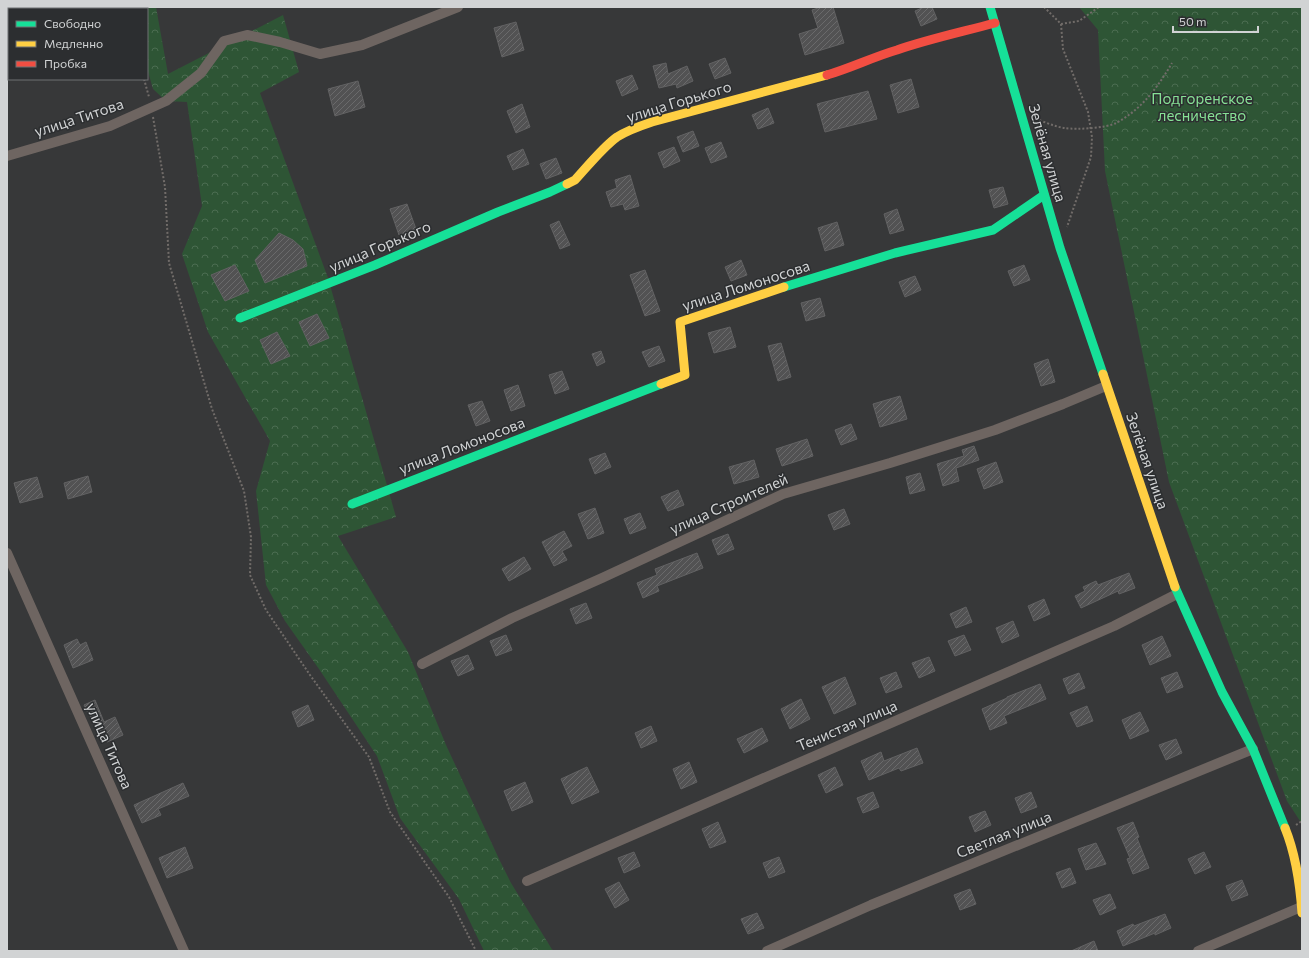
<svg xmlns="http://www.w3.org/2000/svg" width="1309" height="958" viewBox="0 0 1309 958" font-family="Commissioner,sans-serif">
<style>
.forest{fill:url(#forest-crowns)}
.building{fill:url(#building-hatch);stroke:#626263}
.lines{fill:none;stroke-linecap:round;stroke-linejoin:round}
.path{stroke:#716c69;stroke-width:2;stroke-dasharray:2 2;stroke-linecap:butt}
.street{stroke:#6e6561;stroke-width:10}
.fast{stroke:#16e098;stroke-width:9}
.slow{stroke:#ffcf43;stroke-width:9}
.jam{stroke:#f24e42;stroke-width:9}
.labels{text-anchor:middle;stroke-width:3;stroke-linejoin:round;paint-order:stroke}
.park-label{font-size:15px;fill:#86e195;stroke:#2c2e30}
.street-label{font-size:15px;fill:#d1d3d4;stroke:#2c2e30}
</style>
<defs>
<pattern id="forest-crowns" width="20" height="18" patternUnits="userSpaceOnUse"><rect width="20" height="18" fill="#2e5535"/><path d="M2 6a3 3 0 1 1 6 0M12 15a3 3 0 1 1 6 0" fill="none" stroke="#4b6d51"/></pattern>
<pattern id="building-hatch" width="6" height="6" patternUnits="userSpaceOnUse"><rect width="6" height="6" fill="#525253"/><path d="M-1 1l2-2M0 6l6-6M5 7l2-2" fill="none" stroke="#6a6a6b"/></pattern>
</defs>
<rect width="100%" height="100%" fill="#373839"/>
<g class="forest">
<path d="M131,7H156L168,74L283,15L299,72L260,93L328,278L396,517L338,536L408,652L446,745L500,861L511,883L553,951H484L459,899L400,818L377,756L319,669L285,621L266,585L256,491L270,441L208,332L182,254L202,206L187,102L166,101L153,89L147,68V9H131Z"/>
<path d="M1079,7H1302V824L1287,801L1169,482L1105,171L1098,30Z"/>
</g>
<g class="building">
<path d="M821,7H833L844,43L805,55L799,34L818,28L812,10Z"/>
<path d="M924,7H932L937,19L921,26L915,11Z"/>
<path d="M516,22L524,50L502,57L494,28Z"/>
<path d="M725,58L731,73L715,79L709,64Z"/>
<path d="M666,63L668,74L687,66L693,81L677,88L676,84L659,88L653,66Z"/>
<path d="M632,75L638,89L622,96L616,81Z"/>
<path d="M911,79L919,107L898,113L890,85Z"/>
<path d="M358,81L365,107L335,116L328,89Z"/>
<path d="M868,91L877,119L825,132L817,104Z"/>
<path d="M522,104L530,127L516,133L507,111Z"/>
<path d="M768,108L774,123L758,129L752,115Z"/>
<path d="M693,131L699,146L683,152L677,137Z"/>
<path d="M721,142L727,157L711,163L705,148Z"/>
<path d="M674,147L680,161L664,168L658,153Z"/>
<path d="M523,149L529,164L513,170L507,156Z"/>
<path d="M556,158L562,173L546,179L540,164Z"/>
<path d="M630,175L639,206L625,210L623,204L611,207L606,192L617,188L615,180Z"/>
<path d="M1003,187L1008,204L994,208L989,190Z"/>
<path d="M407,204L416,229L399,235L390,209Z"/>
<path d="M897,209L904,230L890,234L884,214Z"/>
<path d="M559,221L570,245L560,249L550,225Z"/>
<path d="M837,222L844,245L825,251L818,228Z"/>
<path d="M279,233L293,240L303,249L307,266L265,283L255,260Z"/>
<path d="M741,260L747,275L731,281L725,267Z"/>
<path d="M235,265L249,291L225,301L211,275Z"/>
<path d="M1024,265L1030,280L1014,286L1008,271Z"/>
<path d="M645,270L660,311L645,316L630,275Z"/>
<path d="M915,276L921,290L905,297L899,282Z"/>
<path d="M820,298L825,316L806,321L801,303Z"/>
<path d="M317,314L329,338L310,346L299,322Z"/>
<path d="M730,327L736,347L714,353L708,333Z"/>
<path d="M277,332L290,356L271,364L260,340Z"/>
<path d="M781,343L791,377L778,381L768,346Z"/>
<path d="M659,346L665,361L649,367L642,352Z"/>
<path d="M601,351L605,362L597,366L592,354Z"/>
<path d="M1048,359L1055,382L1041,386L1034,364Z"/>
<path d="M562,371L569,389L555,394L549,375Z"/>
<path d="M518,385L525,406L511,411L504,390Z"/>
<path d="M900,396L907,419L880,427L873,404Z"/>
<path d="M482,401L490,421L476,426L468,405Z"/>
<path d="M851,424L857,439L841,445L835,430Z"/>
<path d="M807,439L813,456L782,466L776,449Z"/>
<path d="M974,446L979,460L956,468L959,481L943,486L937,464L964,456L962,450Z"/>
<path d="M605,453L611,467L595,474L589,459Z"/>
<path d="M754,460L759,477L734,484L729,467Z"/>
<path d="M996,462L1003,482L984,489L977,469Z"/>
<path d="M920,473L925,490L910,494L906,477Z"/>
<path d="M88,476L92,492L68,499L64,483Z"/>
<path d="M37,477L43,497L20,503L14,483Z"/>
<path d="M678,490L684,505L668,511L661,497Z"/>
<path d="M595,508L604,533L588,539L578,514Z"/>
<path d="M844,509L850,524L834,530L828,515Z"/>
<path d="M640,513L646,528L630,534L624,519Z"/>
<path d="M564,531L572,546L562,551L567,560L554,566L542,542Z"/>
<path d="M728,534L734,549L718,555L712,540Z"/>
<path d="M697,553L703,568L657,586L659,591L643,598L637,583L657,575L655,569Z"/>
<path d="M524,557L531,569L509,581L502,569Z"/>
<path d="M1129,573L1135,588L1119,594L1118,591L1081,608L1075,596L1085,591L1083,587L1096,581L1098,585Z"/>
<path d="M1044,599L1050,614L1034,621L1028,606Z"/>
<path d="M586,603L592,618L576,624L570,609Z"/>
<path d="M966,607L972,622L956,628L950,614Z"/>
<path d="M1013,621L1019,636L1002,643L996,628Z"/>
<path d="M506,635L512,650L496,656L490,641Z"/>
<path d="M964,635L971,650L955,656L948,641Z"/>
<path d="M1162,636L1171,656L1150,665L1142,645Z"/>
<path d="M77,639L80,645L86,642L93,660L73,668L64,645Z"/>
<path d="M468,655L474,669L458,676L451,661Z"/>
<path d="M929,657L935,671L919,678L912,663Z"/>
<path d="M896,672L902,687L886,693L880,678Z"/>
<path d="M1177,672L1183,687L1167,693L1161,678Z"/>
<path d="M1079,673L1085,688L1069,694L1063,679Z"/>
<path d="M845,677L856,704L834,714L822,687Z"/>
<path d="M1040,684L1046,699L1004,716L1007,723L990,730L982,709L1007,698V697Z"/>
<path d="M801,699L810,719L790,729L781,709Z"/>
<path d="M95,700L104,722L115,717L123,735L107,742L102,730L98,731L89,713H88L84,705Z"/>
<path d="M308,705L314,720L298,727L292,712Z"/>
<path d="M1087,706L1093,721L1077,727L1070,713Z"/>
<path d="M1140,712L1149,731L1130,739L1122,720Z"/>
<path d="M651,726L657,741L641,748L635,733Z"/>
<path d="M762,728L768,741L744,753L737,739Z"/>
<path d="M1176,739L1182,753L1166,760L1159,745Z"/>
<path d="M917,748L923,763L901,771L899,768L869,780L861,761L881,752L884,761Z"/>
<path d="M689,762L697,782L681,789L673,769Z"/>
<path d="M587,767L599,792L572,804L561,779Z"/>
<path d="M835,767L843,785L826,793L818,775Z"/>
<path d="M525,782L533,802L512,811L504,791Z"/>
<path d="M183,783L189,796L158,809L161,815L142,823L134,805Z"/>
<path d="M873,792L879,807L863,813L857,798Z"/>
<path d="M1031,792L1037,807L1021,813L1015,798Z"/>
<path d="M985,811L991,825L975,832L969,817Z"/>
<path d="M718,822L726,842L710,848L702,829Z"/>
<path d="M1133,822L1139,837L1137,838L1149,868L1133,874L1127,859L1130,858L1117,828Z"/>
<path d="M1096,843L1106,864L1086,870L1078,849Z"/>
<path d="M185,847L193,868L167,878L159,858Z"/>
<path d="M634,852L640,866L624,873L618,858Z"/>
<path d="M1204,852L1211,867L1195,874L1188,859Z"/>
<path d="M779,857L785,872L769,878L763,863Z"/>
<path d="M1070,868L1076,883L1062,888L1056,873Z"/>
<path d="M1242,880L1248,895L1232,901L1226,886Z"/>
<path d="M619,882L629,900L615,908L605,889Z"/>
<path d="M970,889L976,904L960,910L954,895Z"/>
<path d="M1110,894L1116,908L1100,915L1093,900Z"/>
<path d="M757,913L764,928L748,934L741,919Z"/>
<path d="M1165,914L1171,928L1155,935V933L1123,946L1117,931L1133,924L1134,926Z"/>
<path d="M1094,941L1098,951H1071Z"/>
</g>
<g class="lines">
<g class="path">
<path d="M122,7V9"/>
<path d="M1044,7L1061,24L1063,49L1088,112L1092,137L1091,157L1067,227"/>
<path d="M1061,24L1079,21L1099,7"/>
<path d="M144,79L149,97"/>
<path d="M153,117L165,187L169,263L212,409L244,491L251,537L250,575L266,610L310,675L369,757L390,812L449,897L476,951"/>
<path d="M1036,119C1045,122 1055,127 1065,128C1076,130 1107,128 1116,123C1141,110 1158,87 1172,63"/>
<path d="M1296,825L1302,821"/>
</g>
<g class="street">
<path d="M7,156L110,126L166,101L201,73L224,41L247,35L280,42L320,54L362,45L458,7"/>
<path d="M7,553L184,951"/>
<path d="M422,664L512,618L602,578L783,494L890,463L995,430L1063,404L1106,386"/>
<path d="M527,881L1114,626L1177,594"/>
<path d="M767,951L871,905L1253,749"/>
<path d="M1198,951L1301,907"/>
</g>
<g class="fast">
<path d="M990,7L1060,248L1103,374"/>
<path d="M784,287L895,253L993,230L1044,195"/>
<path d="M240,318L375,265L498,212L550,192L567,184"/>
<path d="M352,504L661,384"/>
<path d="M1175,587L1222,692L1253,749L1285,828"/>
</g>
<g class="slow">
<path d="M567,184L575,180C587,167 603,147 617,137C628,130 640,126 652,122L827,75"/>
<path d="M1103,374L1175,587"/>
<path d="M661,384L685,375L680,322L784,287"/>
<path d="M1285,828C1296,855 1300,884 1302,913"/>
</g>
<path class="jam" d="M827,75C851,68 873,57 897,50C929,39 962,32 995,23"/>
</g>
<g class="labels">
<g class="park-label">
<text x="1202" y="104">Подгоренское<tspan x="1202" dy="17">лесничество</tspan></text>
</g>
<g class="street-label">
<text transform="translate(679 102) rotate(-17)" y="5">улица Горького</text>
<text transform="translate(79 118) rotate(-18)" y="5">улица Титова</text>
<text transform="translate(1047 153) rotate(74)" y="5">Зелёная улица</text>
<text transform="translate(380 247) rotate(-23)" y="5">улица Горького</text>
<text transform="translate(746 286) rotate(-18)" y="5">улица Ломоносова</text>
<text transform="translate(462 446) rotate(-21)" y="5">улица Ломоносова</text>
<text transform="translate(1147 461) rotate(71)" y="5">Зелёная улица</text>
<text transform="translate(729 504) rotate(-24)" y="5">улица Строителей</text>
<text transform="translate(847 726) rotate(-23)" y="5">Тенистая улица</text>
<text transform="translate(109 746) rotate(66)" y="5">улица Титова</text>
<text transform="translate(1004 835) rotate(-22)" y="5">Светлая улица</text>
</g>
</g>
<rect width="1309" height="958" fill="none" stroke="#d1d3d4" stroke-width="16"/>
<rect x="8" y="8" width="140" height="72" fill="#2c2e30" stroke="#6e7072"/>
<rect x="16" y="21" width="20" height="6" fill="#16e098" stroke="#6e7072"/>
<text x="44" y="28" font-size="12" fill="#d1d3d4">Свободно</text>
<rect x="16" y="41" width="20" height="6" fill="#ffcf43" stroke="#6e7072"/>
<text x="44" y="48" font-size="12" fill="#d1d3d4">Медленно</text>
<rect x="16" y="61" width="20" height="6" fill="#f24e42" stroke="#6e7072"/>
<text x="44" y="68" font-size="12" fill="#d1d3d4">Пробка</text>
<path d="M1173 26v6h85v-6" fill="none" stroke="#d1d3d4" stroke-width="2"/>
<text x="1179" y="26" font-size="12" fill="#d1d3d4" stroke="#2c2e30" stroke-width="3" paint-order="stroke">50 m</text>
</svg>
